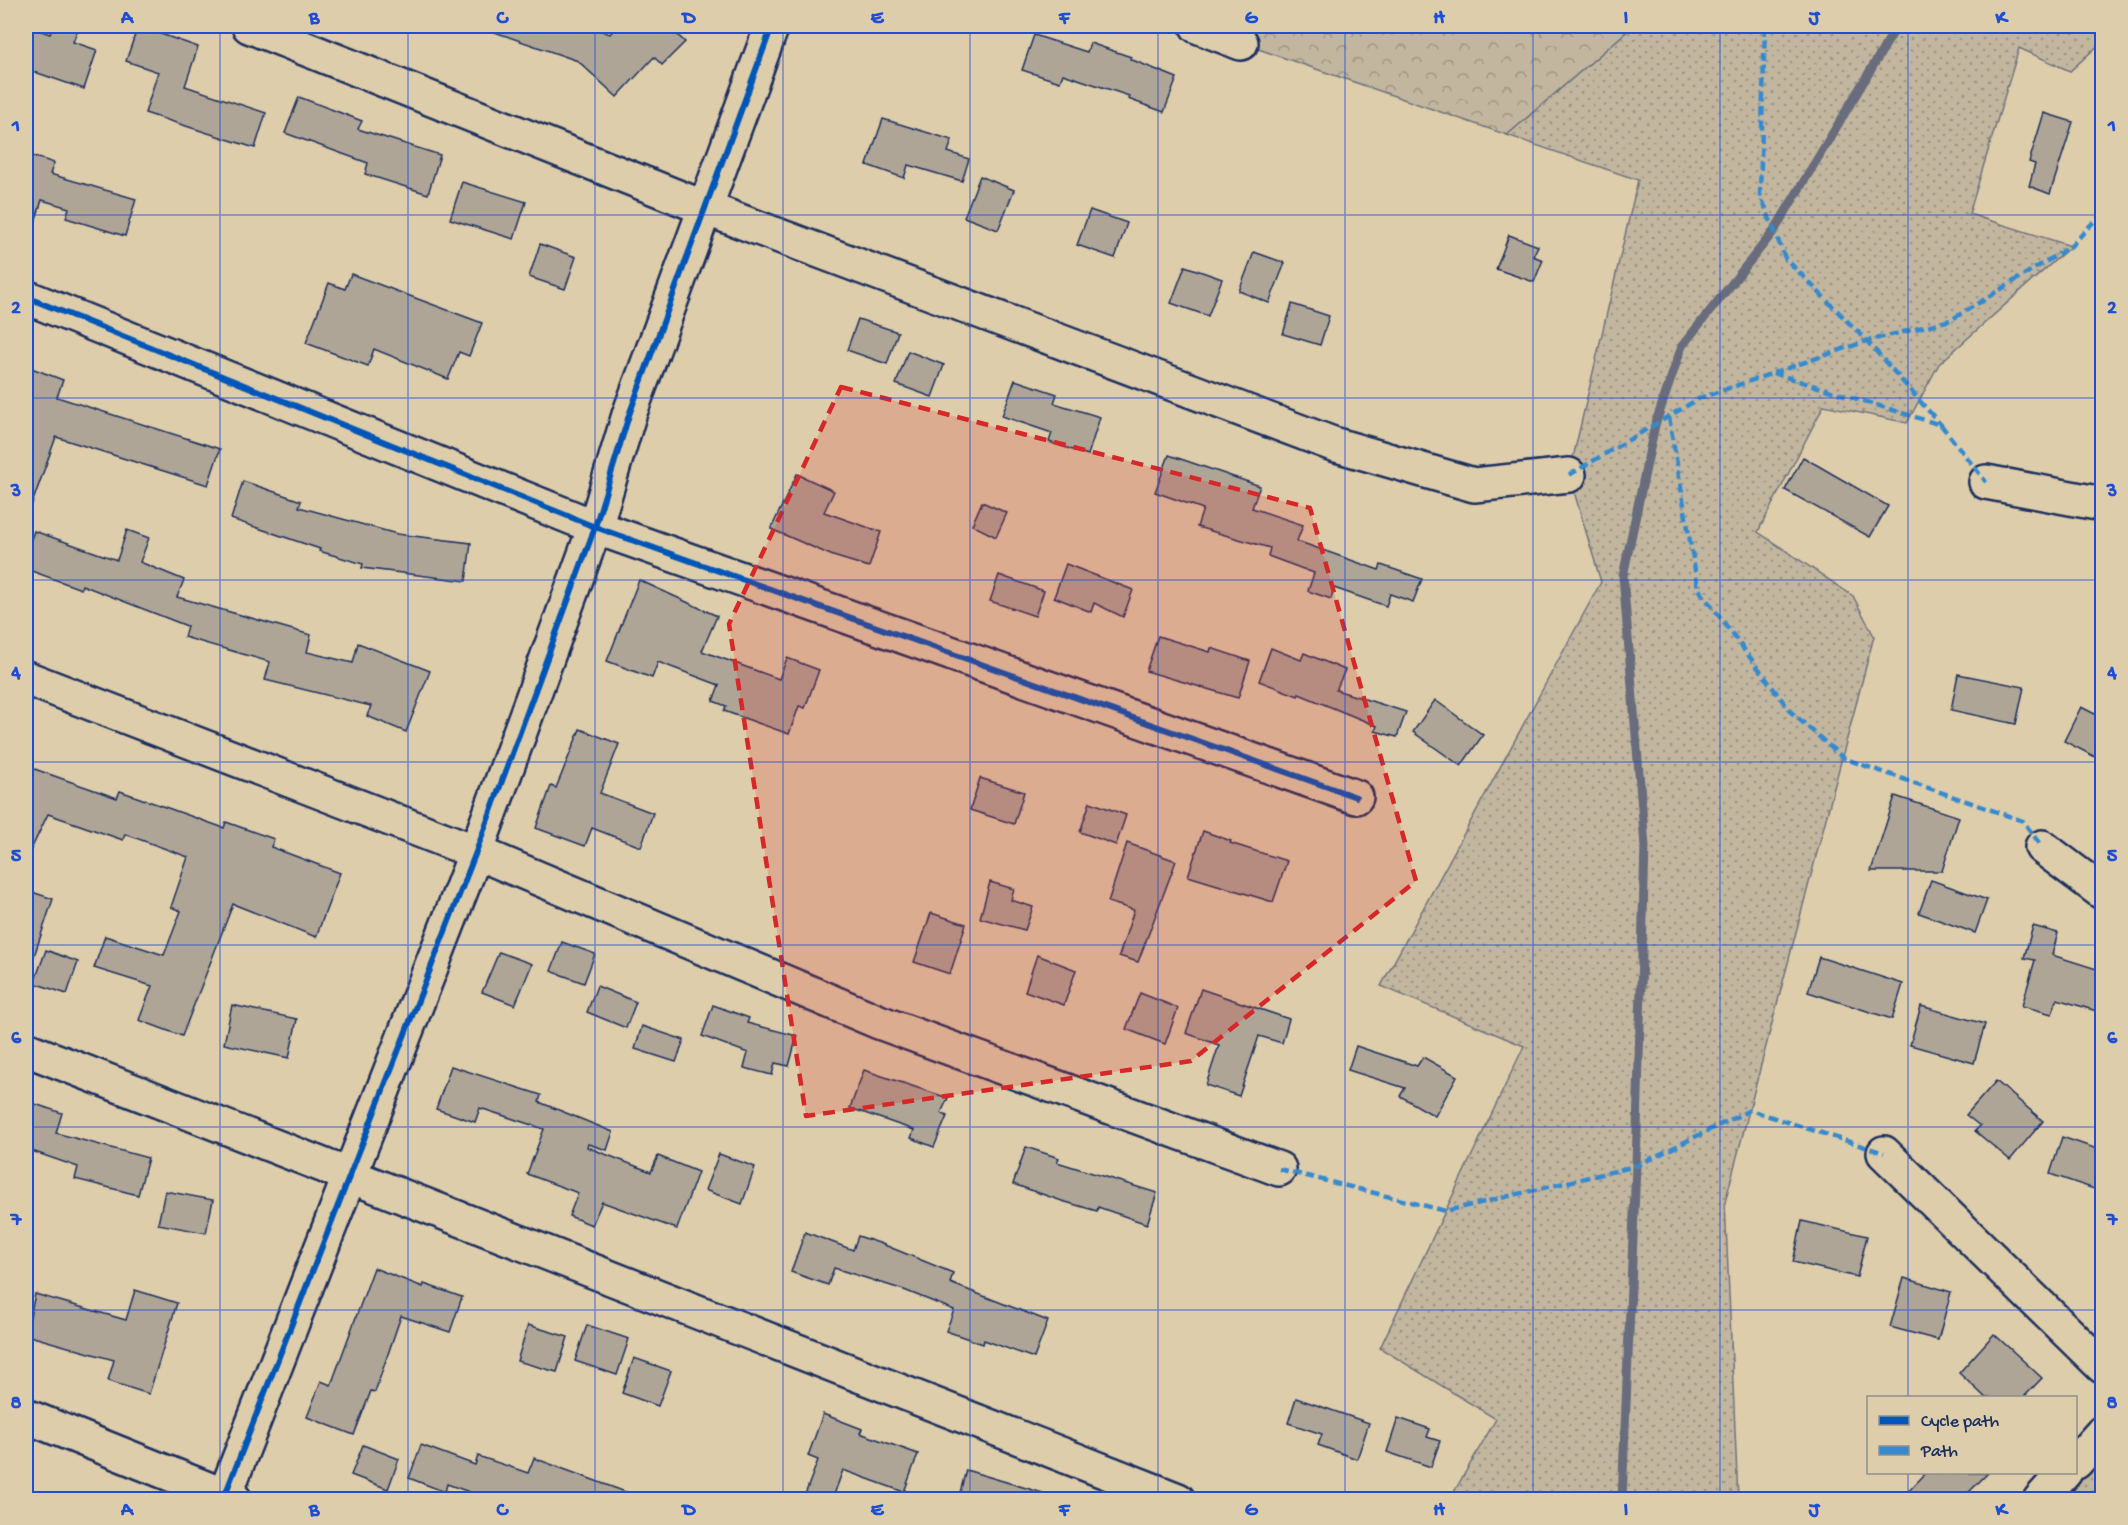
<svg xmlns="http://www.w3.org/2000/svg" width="2128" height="1525" viewBox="0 0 2128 1525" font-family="'Gochi Hand',sans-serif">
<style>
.grass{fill:url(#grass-dots);stroke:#6e727e;stroke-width:1.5}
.forest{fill:url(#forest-crowns);stroke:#6e727e;stroke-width:1.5}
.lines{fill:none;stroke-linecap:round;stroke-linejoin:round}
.stream{stroke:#676c7b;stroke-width:9}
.building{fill:#aea597;stroke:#1b2f5e;stroke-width:1.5}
.minor-casing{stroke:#1b2f5e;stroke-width:38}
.minor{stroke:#decdaa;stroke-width:33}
.quiet{stroke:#368acf;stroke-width:4.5;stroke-dasharray:9 4.5;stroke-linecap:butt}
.cycleway-casing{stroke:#decdaa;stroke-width:10}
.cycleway{stroke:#0057b8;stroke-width:6}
.marked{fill:#d62828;fill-opacity:0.2;stroke:#d62828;stroke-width:4.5;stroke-dasharray:12 8;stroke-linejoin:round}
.grid{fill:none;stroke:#1d4ed8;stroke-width:1.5;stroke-opacity:0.55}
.neatline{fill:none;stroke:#1d4ed8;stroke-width:2}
.grid-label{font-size:20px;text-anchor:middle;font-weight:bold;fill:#1d4ed8}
</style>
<defs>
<pattern id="grass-dots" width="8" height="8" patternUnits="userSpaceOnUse" patternTransform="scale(1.5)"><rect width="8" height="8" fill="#c2b69f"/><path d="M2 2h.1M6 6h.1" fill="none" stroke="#9d9485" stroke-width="1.8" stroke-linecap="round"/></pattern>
<pattern id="forest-crowns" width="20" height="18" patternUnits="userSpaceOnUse" patternTransform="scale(1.5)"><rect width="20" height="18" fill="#c2b69f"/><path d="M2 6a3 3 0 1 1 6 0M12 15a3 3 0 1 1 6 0" fill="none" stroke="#9d9485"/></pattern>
</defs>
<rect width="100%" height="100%" fill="#decdaa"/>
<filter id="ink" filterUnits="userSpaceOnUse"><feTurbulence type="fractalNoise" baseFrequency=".0167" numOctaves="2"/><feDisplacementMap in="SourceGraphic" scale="12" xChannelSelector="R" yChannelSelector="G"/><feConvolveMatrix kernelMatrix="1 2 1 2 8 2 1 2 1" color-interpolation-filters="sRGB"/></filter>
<g filter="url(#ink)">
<g class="grass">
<path d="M1633,26H2102V42L2070,71L2019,48L1969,214L2071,246L1939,364L1907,423L1824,405L1758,532L1853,596L1874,636L1725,1202L1738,1499H1450L1496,1419L1380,1348L1524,1046L1381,986L1601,582L1569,475L1638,180L1507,135Z"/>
<path d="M2102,1449V1499L2040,1500Z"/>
</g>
<path class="forest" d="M1250,26H1633L1507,135L1241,43Z"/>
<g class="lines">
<path class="stream" d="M1622,1500L1636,1166L1645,846L1623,576L1655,425L1682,346L1774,231L1897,26"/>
</g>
<g class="building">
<path d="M53,26H79L73,42L97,50L84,89L26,69V41L30,27L50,34Z"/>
<path d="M138,26L198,47L185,86L266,113L255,148L145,113L158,72L126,61Z"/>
<path d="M487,26H587L610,34L617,26H668L685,42L662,65L654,57L617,97L578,61L486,29Z"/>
<path d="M1034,35L1087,52L1090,43L1131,57L1130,59L1177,78L1164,112L1128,99L1129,96L1063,74L1060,82L1022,70Z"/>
<path d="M299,97L362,121L358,129L440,155L428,194L365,174L368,163L285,133Z"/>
<path d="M2044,113L2073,122L2050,194L2029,186L2035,164L2029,162Z"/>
<path d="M883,119L952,140L948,152L969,159L962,181L908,165L904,178L867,165Z"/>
<path d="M26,154L54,163L50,174L136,199L125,236L66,218L69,208L42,200L31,235L26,234Z"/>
<path d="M980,176L1014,190L998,230L964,217Z"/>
<path d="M462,182L526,202L514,239L450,219Z"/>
<path d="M1090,210L1127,223L1115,258L1077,245Z"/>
<path d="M1509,235L1538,246L1533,256L1543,260L1534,282L1496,269Z"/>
<path d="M540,244L576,257L565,289L529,277Z"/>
<path d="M1254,252L1285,263L1269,303L1239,291Z"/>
<path d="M1185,266L1222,279L1208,316L1171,303Z"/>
<path d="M351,274L482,323L469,356L459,352L448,379L374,349L368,366L306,343L329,283L345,289Z"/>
<path d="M1292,304L1329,316L1320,345L1283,334Z"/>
<path d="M858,319L898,332L887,364L847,350Z"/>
<path d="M908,351L944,365L932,397L896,384Z"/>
<path d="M26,366L63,380L57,397L220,449L208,485L56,437L29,512H26Z"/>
<path d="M1015,380L1057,394L1054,403L1100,417L1088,455L1049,442L1052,433L1002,416Z"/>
<path d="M1169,455L1260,486L1252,508L1303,525L1297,541L1379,570L1381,565L1422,579L1413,602L1390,594L1386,606L1334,588L1331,599L1308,591L1314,573L1268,556L1270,548L1197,527L1203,509L1155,492Z"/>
<path d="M1803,457L1888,506L1870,537L1785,490Z"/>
<path d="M797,474L834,491L824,512L881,532L869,567L833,556L771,529Z"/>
<path d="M243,481L301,501L299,507L397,534L471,543L466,581L362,568L363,564L319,551L320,549L231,519Z"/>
<path d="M982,502L1007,513L996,537L972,525Z"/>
<path d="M127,530L149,538L140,562L184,580L177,597L311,635L307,652L353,663L358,643L430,671L406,732L367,716L371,706L265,680L270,662L184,637L187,626L82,585L81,589L26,569V553L34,531L117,560Z"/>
<path d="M1066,564L1133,590L1123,617L1094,603L1091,612L1054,597Z"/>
<path d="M999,575L1044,591L1035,616L990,601Z"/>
<path d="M639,580L717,616L702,651L779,679L787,658L819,670L805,708L799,706L789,734L724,711L726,706L713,701L719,685L658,662L652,678L607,661Z"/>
<path d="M1158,636L1210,652L1211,648L1250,661L1238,698L1146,671Z"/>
<path d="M1271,648L1301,660L1304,653L1345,670L1336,690L1406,712L1397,737L1375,731L1377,726L1299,694L1298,696L1259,681Z"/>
<path d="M1958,674L2024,687L2016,724L1951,710Z"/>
<path d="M1435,700L1483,735L1461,766L1413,732Z"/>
<path d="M2081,707L2103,718V761L2064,741Z"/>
<path d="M580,729L619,744L600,793L653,813L641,847L592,828L585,846L536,828L551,786L556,788Z"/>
<path d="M26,766L117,798L120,791L224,828L226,822L274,839L271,847L340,873L316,937L233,904L182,1036L139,1020L152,986L94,968L105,936L164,955L181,911L171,907L188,857L125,834L123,840L48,814L26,860Z"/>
<path d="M980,778L1024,792L1014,824L970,810Z"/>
<path d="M1895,796L1959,817L1942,871H1871Z"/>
<path d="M1090,802L1126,815L1116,845L1080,832Z"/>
<path d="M1203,831L1231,841L1230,843L1287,861L1273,902L1188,876Z"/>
<path d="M1127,843L1176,861L1138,962L1119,956L1134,910L1108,902Z"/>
<path d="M1931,880L1987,900L1975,933L1919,913Z"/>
<path d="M990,882L1014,889L1011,900L1033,907L1025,930L980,918Z"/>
<path d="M26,890L53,899L30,968L26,967Z"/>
<path d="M931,913L966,924L950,974L914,962Z"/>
<path d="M2033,926L2058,933L2052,955L2103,971V1013L2057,999L2052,1014L2022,1006L2035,960L2024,958Z"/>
<path d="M562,942L595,954L584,983L551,971Z"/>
<path d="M46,950L78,962L67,994L34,983Z"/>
<path d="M499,952L532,964L515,1005L482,992Z"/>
<path d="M1037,955L1076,970L1064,1005L1025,991Z"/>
<path d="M1819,957L1903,984L1892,1019L1808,992Z"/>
<path d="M597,986L636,1002L626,1028L587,1012Z"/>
<path d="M1201,989L1289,1019L1282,1043L1259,1036L1239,1096L1206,1085L1219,1045L1186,1033Z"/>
<path d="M1140,993L1178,1008L1165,1044L1126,1029Z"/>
<path d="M232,1005L297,1019L289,1058L224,1044Z"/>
<path d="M713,1005L749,1018L747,1023L797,1036L789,1066L775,1063L772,1075L744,1068L748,1053L702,1036Z"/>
<path d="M1921,1006L1985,1024L1974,1063L1910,1045Z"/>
<path d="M642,1026L684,1040L676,1062L635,1049Z"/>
<path d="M1356,1046L1417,1066L1423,1057L1457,1076L1435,1116L1400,1096L1405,1088L1348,1070Z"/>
<path d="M451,1066L541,1095L539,1102L613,1132L607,1150L588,1144L587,1147L651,1172L658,1156L698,1172L677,1229L602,1202L592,1225L569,1216L578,1193L527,1174L544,1129L480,1108L475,1122L436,1109Z"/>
<path d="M864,1070L948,1098L941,1113L947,1116L934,1147L911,1138L914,1130L850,1108Z"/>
<path d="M1996,1081L2043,1121L2010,1160L1975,1131L1980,1126L1966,1115Z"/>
<path d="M26,1101L62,1113L56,1133L148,1158L138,1195L75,1179L78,1167L26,1149Z"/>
<path d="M2062,1137L2103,1151V1192L2050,1174Z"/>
<path d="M1026,1147L1059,1158L1057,1162L1157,1193L1147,1224L1098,1207L1097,1211L1062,1201L1013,1184Z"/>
<path d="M719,1154L755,1167L742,1204L705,1190Z"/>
<path d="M165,1191L213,1200L206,1233L158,1224Z"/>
<path d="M1802,1221L1867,1236L1857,1277L1793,1262Z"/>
<path d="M805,1232L853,1250L858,1236L882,1244L953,1273L950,1283L1048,1321L1034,1358L984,1340L983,1344L946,1331L954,1310L904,1290L834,1268L828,1285L791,1272Z"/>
<path d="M374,1268L423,1287L424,1284L462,1297L450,1332L401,1316L375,1392L371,1391L354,1435L307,1417L321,1381L331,1385Z"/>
<path d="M1904,1278L1951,1292L1938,1340L1890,1327Z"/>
<path d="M135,1290L177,1303L149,1394L108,1381L114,1360L26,1335L35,1294L126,1320Z"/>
<path d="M528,1325L568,1337L557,1372L517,1361Z"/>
<path d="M587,1325L629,1339L617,1375L575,1361Z"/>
<path d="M1994,1334L2042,1378L2023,1398H1986L1959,1373Z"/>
<path d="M634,1358L671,1371L658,1406L622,1393Z"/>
<path d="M1296,1398L1369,1423L1357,1459L1318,1445L1322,1434L1288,1423Z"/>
<path d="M823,1414L862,1429L860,1433L918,1454L904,1492L843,1470L832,1500H803L818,1460L808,1456Z"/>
<path d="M1398,1418L1430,1429L1427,1437L1440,1441L1431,1467L1387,1452Z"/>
<path d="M363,1445L399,1459L388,1489L351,1475Z"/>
<path d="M421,1445L475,1465L478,1456L528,1473L534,1458L639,1497L638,1500H492L447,1484L445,1492L409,1478Z"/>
<path d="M966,1470L1043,1493L1042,1500H958Z"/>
<path d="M1926,1473H1988L1961,1500H1900Z"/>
</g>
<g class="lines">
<g class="minor-casing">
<g id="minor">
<path d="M249,26L705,208L1333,444L1474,485L1569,475"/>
<path d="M1197,26L1241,43"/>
<path d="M26,297L595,527L1356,797"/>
<path d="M1986,482L2102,504"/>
<path d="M26,678L476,852L879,1022L1279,1169"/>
<path d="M2042,847L2102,892"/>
<path d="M26,1049L1178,1500"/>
<path d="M1884,1153L2102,1366"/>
<path d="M26,1416L235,1500"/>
<path d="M2076,1462L2102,1433"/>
<path d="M223,1500L476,852L595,527L629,415L772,26"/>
<path d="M2040,1500L2065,1472"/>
</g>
</g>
<use href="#minor" class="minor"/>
<g class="quiet">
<path d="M1765,26L1760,194L1785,258L1867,341L1941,425"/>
<path d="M1773,373L1941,425L1986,482"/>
<path d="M1669,417L1698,588L1791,712L1843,758L2023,821L2042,847"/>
<path d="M1569,475L1700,398L1867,341L1951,320L2071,246L2102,213"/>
<path d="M1279,1169L1446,1211L1636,1166L1750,1110L1884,1153"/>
</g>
<g class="cycleway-casing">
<g id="cycleway">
<path d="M26,297L595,527L1356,797"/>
<path d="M223,1500L476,852L595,527L629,415L772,26"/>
</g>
</g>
<use href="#cycleway" class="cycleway"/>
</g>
</g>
<path class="marked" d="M841,387L1310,508L1416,881L1191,1061L806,1116L729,624Z"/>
<path class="grid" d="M220,26V1500M408,26V1500M595,26V1500M783,26V1500M970,26V1500M1158,26V1500M1345,26V1500M1533,26V1500M1720,26V1500M1908,26V1398M26,215H2102M26,398H2102M26,580H2102M26,762H2102M26,945H2102M26,1127H2102M26,1310H2102M1908,1472V1500"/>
<rect width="2128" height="1525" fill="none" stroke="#decdaa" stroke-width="66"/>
<rect x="1867" y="1396" width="210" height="78" fill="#decdaa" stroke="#908e8c" stroke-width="1.5"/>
<rect x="1879" y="1416" width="30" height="9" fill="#0057b8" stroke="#908e8c" stroke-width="1.5"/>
<text x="1921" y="1426" font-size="18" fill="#1b2f5e">Cycle path</text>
<rect x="1879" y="1446" width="30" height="9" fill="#368acf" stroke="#908e8c" stroke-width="1.5"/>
<text x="1921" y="1456" font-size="18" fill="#1b2f5e">Path</text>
<rect x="33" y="33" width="2062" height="1459" class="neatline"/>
<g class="grid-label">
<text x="127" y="23">A</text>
<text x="314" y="23">B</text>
<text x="502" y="23">C</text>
<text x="689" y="23">D</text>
<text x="877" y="23">E</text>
<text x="1064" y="23">F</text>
<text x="1251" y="23">G</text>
<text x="1439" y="23">H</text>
<text x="1626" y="23">I</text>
<text x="1814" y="23">J</text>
<text x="2001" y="23">K</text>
<text x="16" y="131">1</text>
<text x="2112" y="131">1</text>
<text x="16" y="313">2</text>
<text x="2112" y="313">2</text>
<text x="16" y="496">3</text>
<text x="2112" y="496">3</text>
<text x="16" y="678">4</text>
<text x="2112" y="678">4</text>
<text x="16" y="861">5</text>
<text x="2112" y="861">5</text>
<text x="16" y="1043">6</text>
<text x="2112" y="1043">6</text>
<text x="16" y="1225">7</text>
<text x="2112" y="1225">7</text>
<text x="16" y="1408">8</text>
<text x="2112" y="1408">8</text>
<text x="127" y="1515">A</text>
<text x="314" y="1515">B</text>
<text x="502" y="1515">C</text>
<text x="689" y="1515">D</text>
<text x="877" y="1515">E</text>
<text x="1064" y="1515">F</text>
<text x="1251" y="1515">G</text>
<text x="1439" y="1515">H</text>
<text x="1626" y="1515">I</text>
<text x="1814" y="1515">J</text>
<text x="2001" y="1515">K</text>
</g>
</svg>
